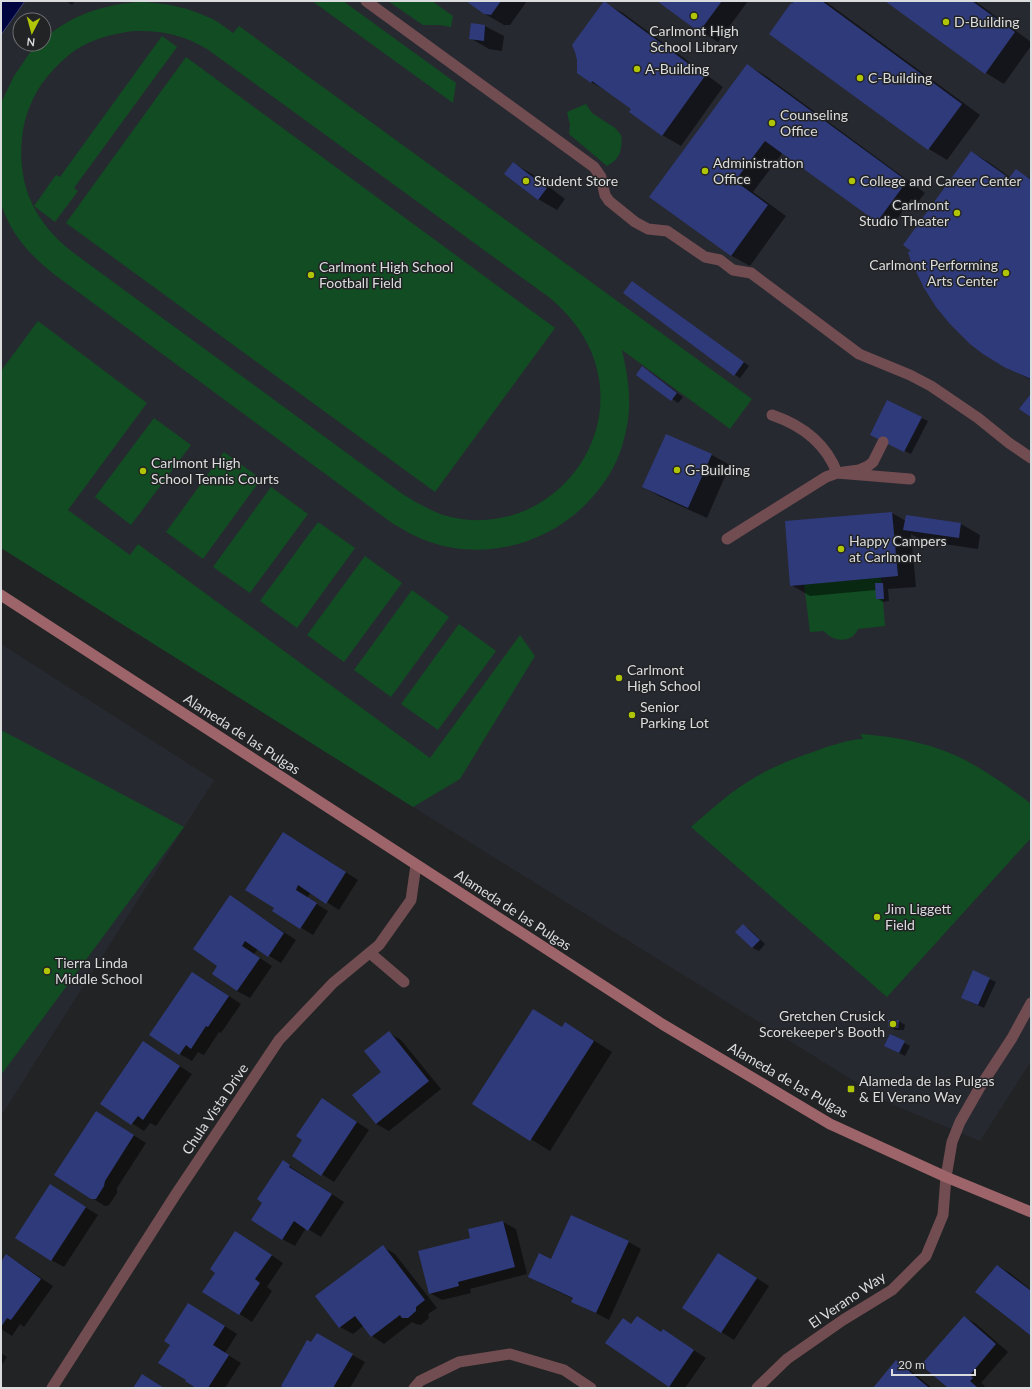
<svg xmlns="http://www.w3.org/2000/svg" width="1032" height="1389" viewBox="0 0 1032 1389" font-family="Lato,sans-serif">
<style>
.built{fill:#272931;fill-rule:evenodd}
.green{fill:#114c22;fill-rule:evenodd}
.water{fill:#00043f;stroke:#42456f}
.shadow{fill:#0007}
.building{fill:#2f3a7b}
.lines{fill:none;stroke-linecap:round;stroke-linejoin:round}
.service{stroke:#714d51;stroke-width:11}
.minor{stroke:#714d51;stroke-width:11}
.secondary{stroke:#9d646a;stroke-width:11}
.poi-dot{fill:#afc505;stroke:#222325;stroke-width:1.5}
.labels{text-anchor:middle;stroke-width:3;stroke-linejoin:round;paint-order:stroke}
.poi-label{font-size:14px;fill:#dbdcde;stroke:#222325;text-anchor:start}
.street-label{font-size:14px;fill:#dbdcde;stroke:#222325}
</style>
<rect width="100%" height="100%" fill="#222325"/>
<g class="built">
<path d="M1,1H1031V1061L980,1141L891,1104L413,807L1,548ZM20,20H44V44H20Z"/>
<path d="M1,644L214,780L1,1116Z"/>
</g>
<g class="green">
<path d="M312,1H343L456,83L453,103Z"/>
<path d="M388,1H432L453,16L451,27L439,25H423Z"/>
<path d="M140,2C165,3 187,7 210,18C218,21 226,28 233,33L239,26L752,399L730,429L622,350C630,385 633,411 622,446C616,467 603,486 588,502C548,544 485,561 430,542C417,538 404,530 392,523L55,275C29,254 12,236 1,204V103L14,76L29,54L38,44H44V39C71,15 104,4 140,2ZM134,31C161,30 184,35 207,49L550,298C575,319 594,346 599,379C612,460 538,534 456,518C437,515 421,505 404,495L75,254C36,225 17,187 22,138C24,116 33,94 47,77C57,65 70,52 84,45C100,37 117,33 134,31Z"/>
<path d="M162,36L177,47L74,188L78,191L55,222L34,206L56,175L60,177Z"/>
<path d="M186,57L555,328L435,492L66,223Z"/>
<path d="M586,104L592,113L615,128L621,135C623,147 620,160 608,165L607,166L569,134L570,125L567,112Z"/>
<path d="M38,321L147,403L68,510L130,555L138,544L430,758L520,635L535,656L460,779L413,807L1,548V371Z"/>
<path d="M154,418L191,445L131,525L95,497Z"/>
<path d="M224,452L261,479L203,559L166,532Z"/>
<path d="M271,487L308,514L250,593L213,567Z"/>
<path d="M318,522L355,548L297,628L260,601Z"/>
<path d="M365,556L402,583L344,662L307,635Z"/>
<path d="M881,578L885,626L858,629C852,644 833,642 824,631L810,632L804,584Z"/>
<path d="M412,590L449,617L391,697L354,670Z"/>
<path d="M459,624L496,651L438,730L401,704Z"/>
<path d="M1,730L184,827L1,1075Z"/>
<path d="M860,734C887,736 914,740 939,749C968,758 1007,785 1031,804V838L887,997L691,827C711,810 731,791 754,778C772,767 792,759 813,752C829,746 846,740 863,739Z"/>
</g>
<path class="water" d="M1,1H25L1,35Z"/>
<g class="shadow">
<path d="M66,1H75L72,5Z"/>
<path d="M468,1H527L510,25H504L485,14Z"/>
<path d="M658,1H748L718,42L700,31Z"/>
<path d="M795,1H825L980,115L947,160L929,149L770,34Z"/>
<path d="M887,1H975L1031,42V46L1004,84L986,73Z"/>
<path d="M604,3L623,13L723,87L681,146L662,135L632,109L610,93L591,82Z"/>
<path d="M485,26L504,36L502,51L489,49L470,38Z"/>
<path d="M747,65L766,76L925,193L918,202L911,199L890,229L878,221L783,152L753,192L786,216L750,266L732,256L651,197Z"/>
<path d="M972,152L990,163L1011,178L1016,171L1031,179V380L997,362L913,251Z"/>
<path d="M513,163L532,174L565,199L557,210L538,199Z"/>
<path d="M633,282L749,366L740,378L735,375Z"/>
<path d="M649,371L683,397L678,403L637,374Z"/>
<path d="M887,401L928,421L911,454L877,438Z"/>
<path d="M712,455L730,465L707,518L661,497L643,487Z"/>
<path d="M892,513L906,521L907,516L961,524L980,535L978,549L923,541L911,534L916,587L888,589L889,601L883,602L877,598L876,590L810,596L791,585Z"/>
<path d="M296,840L358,880L339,910L311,892L307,898L328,911L313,935L274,911Z"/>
<path d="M230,897L296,940L281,963L258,949L254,954L272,966L250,998L237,991L219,966Z"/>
<path d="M743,925L749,929L765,944L759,951L753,948L737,932Z"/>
<path d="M974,972L996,982L984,1008L968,1001Z"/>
<path d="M205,980L241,1004L221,1033L219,1032L204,1055L198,1052L192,1061L180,1054Z"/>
<path d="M899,1021L905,1025L904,1030H895L889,1027Z"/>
<path d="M562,1028L584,1034L612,1052L550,1151L474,1104Z"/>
<path d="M389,1033L401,1040L441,1089L389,1131L376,1124Z"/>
<path d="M890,1035L910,1046L905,1056L891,1049Z"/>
<path d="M144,1043L192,1074L156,1126L150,1123L144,1131L102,1104Z"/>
<path d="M322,1099L369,1130L334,1182L293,1156L304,1140Z"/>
<path d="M97,1112L146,1143L117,1188V1193L109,1205L105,1206L92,1198Z"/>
<path d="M283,1162L344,1202L321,1237L306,1228L295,1246L282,1239L263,1202Z"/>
<path d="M50,1185L98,1215L64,1267L51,1260Z"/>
<path d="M572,1216L629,1242L641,1249L609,1320L573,1301L574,1299L542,1284L529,1277L552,1260Z"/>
<path d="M503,1222L516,1229L527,1274L470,1289L471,1293L442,1300L430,1293L471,1239Z"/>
<path d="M248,1239L283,1263L267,1287L272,1291L252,1322L204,1291Z"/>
<path d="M383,1247L395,1254L437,1308L428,1314L429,1318L421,1325L416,1324L412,1322L384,1344L372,1336L363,1326L353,1334L340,1327Z"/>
<path d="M7,1255L53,1286L24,1327L20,1324L12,1336L1,1329V1263Z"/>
<path d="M731,1262L769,1286L734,1340L684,1308Z"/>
<path d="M998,1266L1010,1273L1031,1290V1335L977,1292Z"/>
<path d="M201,1311L237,1334L225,1353L241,1363L225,1388H198Z"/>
<path d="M964,1317L976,1324L1008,1352L981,1383L985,1386L983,1388H950Z"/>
<path d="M632,1325L662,1333L663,1330L706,1358L685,1388H673L669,1386Z"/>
<path d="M317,1335L365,1362L350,1388H287Z"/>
<path d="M1,1353L7,1357L1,1366Z"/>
<path d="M896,1362L909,1369L932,1388H875Z"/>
</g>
<g class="building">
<path d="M466,1H501L491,15L484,14Z"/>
<path d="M604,1L705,76L662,136L629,112L631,109L592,81L591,83L577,73V60L575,52L572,45Z"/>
<path d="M657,1H722L699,32Z"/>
<path d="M794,1H822L962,104L928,150L769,34L791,3L792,4Z"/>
<path d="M885,1H972L1015,32L985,74Z"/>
<path d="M471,23L485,25L484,41L469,39Z"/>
<path d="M747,64L907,181L877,222L765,141L735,181L768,205L731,256L649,197Z"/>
<path d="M971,151L1009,178L1016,169L1031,180V379L1004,367L983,354L970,344L950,324L936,307L924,288L910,259L908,252L911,251L903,245Z"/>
<path d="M513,162L547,188L538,200L504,174Z"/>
<path d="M632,281L744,362L734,376L623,293Z"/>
<path d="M642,366L677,393L671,401L636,375Z"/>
<path d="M1030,395H1031V417L1019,409Z"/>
<path d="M887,400L922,417L904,452L870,435Z"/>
<path d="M666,434L712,454L688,508L642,487Z"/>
<path d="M892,512L898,576L790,586L785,521Z"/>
<path d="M906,515L961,523L959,538L903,530Z"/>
<path d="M875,583H883L884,599H876Z"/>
<path d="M283,832L346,872L326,904L298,885L296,890L317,903L300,929L272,911L274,908L245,890Z"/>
<path d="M230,895L284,933L268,957L245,941L242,946L260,958L237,991L212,974L217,966L193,949Z"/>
<path d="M743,924L760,940L752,948L735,932Z"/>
<path d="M973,970L990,978L978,1005L961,998Z"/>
<path d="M192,972L229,996L208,1027L206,1026L191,1049L186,1045L179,1055L149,1035Z"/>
<path d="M533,1009L562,1027L565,1022L594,1041L530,1141L472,1104Z"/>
<path d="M888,1020H899L898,1028L888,1027Z"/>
<path d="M389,1031L429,1081L376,1124L352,1095L381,1072L364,1051Z"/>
<path d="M890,1034L905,1041L899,1053L884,1046Z"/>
<path d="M143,1041L180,1066L143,1120L138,1116L131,1125L100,1104Z"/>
<path d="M322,1098L357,1122L321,1176L292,1156L302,1140L296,1136Z"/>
<path d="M96,1111L134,1135L105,1181L104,1186L96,1199H91L54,1175Z"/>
<path d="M283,1160L290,1165L289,1167L332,1194L308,1231L294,1221L282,1240L251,1220L262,1203L257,1199Z"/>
<path d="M50,1184L86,1207L51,1261L15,1238Z"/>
<path d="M571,1215L629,1241L596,1313L571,1302L573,1298L528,1277L539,1253L551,1259Z"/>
<path d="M503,1221L515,1267L458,1282L459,1286L429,1294L418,1251L470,1238L468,1229Z"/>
<path d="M235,1231L272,1255L255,1279L260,1283L239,1315L202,1292L215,1273L210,1269Z"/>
<path d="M383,1245L425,1300L416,1307V1311L408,1318H402L400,1315L371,1337L355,1316L339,1328L315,1296Z"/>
<path d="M718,1253L757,1278L721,1333L682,1308Z"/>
<path d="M6,1254L41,1279L11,1320L7,1318L1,1327V1262Z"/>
<path d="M997,1265L1030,1290L1031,1289L1030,1335L975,1292Z"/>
<path d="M188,1303L225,1326L213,1345L229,1355L208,1388H196L185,1381L186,1380L158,1363L170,1345L164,1341Z"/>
<path d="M637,1316L661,1332L663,1329L694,1350L669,1387L605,1343L623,1318L631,1324Z"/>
<path d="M964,1316L996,1344L970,1375L973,1378L970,1381L978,1388H948L921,1365Z"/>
<path d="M317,1333L353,1354L333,1388H285L281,1386L307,1340L311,1342Z"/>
<path d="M896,1360L928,1387V1388H873Z"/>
<path d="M142,1374L164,1388H133Z"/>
</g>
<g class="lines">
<g class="service">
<path d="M366,1L594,167L601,177L605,195L609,201L635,222L648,229L667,231L705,257L720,260L733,270L751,273L859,354L910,375L931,386L978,418L1009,443L1031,458"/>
<path d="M772,415C801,425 826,443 837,473L910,479"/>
<path d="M727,539L826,477L837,473L859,470L868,466L873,462L883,442"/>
<path d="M370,953L404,982"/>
<path d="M946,1177L952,1142L960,1122L980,1087L1012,1038L1031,1003"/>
</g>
<g class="minor">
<path d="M52,1388L176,1194L279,1040L333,983L379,945L411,900L416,865"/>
<path d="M414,1388L420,1381L459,1362L510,1354L564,1370L591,1388"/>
<path d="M757,1388L787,1359L843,1320L892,1290L926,1256L943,1215L946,1177"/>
</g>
<path class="secondary" d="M1,595L662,1024L830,1124L946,1177L1031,1212"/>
</g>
<g class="poi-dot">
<circle cx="694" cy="16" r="4"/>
<circle cx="946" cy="22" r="4"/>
<circle cx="637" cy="69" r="4"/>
<circle cx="860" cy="78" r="4"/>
<circle cx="772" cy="123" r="4"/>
<circle cx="705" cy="171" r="4"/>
<circle cx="526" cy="181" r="4"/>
<circle cx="852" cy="181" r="4"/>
<circle cx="957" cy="213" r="4"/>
<circle cx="1006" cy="273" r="4"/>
<circle cx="311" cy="275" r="4"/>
<circle cx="677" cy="470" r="4"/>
<circle cx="143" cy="471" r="4"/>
<circle cx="841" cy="549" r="4"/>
<circle cx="619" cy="678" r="4"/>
<circle cx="632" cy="715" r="4"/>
<circle cx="877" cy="917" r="4"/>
<circle cx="47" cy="971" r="4"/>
<circle cx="893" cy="1024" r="4"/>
<rect x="847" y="1085" width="8" height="8" rx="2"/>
</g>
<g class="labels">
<g class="poi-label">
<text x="954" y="27">D-Building</text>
<text x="694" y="36" text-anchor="middle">Carlmont High<tspan x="694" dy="16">School Library</tspan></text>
<text x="645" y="74">A-Building</text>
<text x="868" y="83">C-Building</text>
<text x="780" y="120">Counseling<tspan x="780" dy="16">Office</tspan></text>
<text x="713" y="168">Administration<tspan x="713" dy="16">Office</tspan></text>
<text x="534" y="186">Student Store</text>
<text x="860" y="186">College and Career Center</text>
<text x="949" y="210" text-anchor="end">Carlmont<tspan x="949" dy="16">Studio Theater</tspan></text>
<text x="998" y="270" text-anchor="end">Carlmont Performing<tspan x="998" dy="16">Arts Center</tspan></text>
<text x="319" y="272">Carlmont High School<tspan x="319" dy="16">Football Field</tspan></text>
<text x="151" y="468">Carlmont High<tspan x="151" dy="16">School Tennis Courts</tspan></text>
<text x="685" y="475">G-Building</text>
<text x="849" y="546">Happy Campers<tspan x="849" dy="16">at Carlmont</tspan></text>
<text x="627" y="675">Carlmont<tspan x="627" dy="16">High School</tspan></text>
<text x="640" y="712">Senior<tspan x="640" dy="16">Parking Lot</tspan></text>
<text x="885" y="914">Jim Liggett<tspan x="885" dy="16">Field</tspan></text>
<text x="55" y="968">Tierra Linda<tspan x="55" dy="16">Middle School</tspan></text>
<text x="885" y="1021" text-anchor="end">Gretchen Crusick<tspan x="885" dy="16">Scorekeeper's Booth</tspan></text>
<text x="859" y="1086">Alameda de las Pulgas<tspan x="859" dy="16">&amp; El Verano Way</tspan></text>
</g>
<g class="street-label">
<text transform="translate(242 734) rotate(33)" y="5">Alameda de las Pulgas</text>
<text transform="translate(513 910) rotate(33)" y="5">Alameda de las Pulgas</text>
<text transform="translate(788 1080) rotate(30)" y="5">Alameda de las Pulgas</text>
<text transform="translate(215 1109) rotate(-56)" y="5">Chula Vista Drive</text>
<text transform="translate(847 1300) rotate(-34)" y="5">El Verano Way</text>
</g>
</g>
<rect width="1032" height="1389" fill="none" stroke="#dbdcde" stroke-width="4"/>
<g transform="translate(32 32) rotate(186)"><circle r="19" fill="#222325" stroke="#6c6d6f"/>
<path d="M0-3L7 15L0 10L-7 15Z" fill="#afc505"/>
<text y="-6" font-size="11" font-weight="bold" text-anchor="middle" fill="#dbdcde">N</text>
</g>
<path d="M892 1369v6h83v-6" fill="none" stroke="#dbdcde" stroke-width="2"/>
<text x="898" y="1369" font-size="12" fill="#dbdcde" stroke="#222325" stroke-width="3" paint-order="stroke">20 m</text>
</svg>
